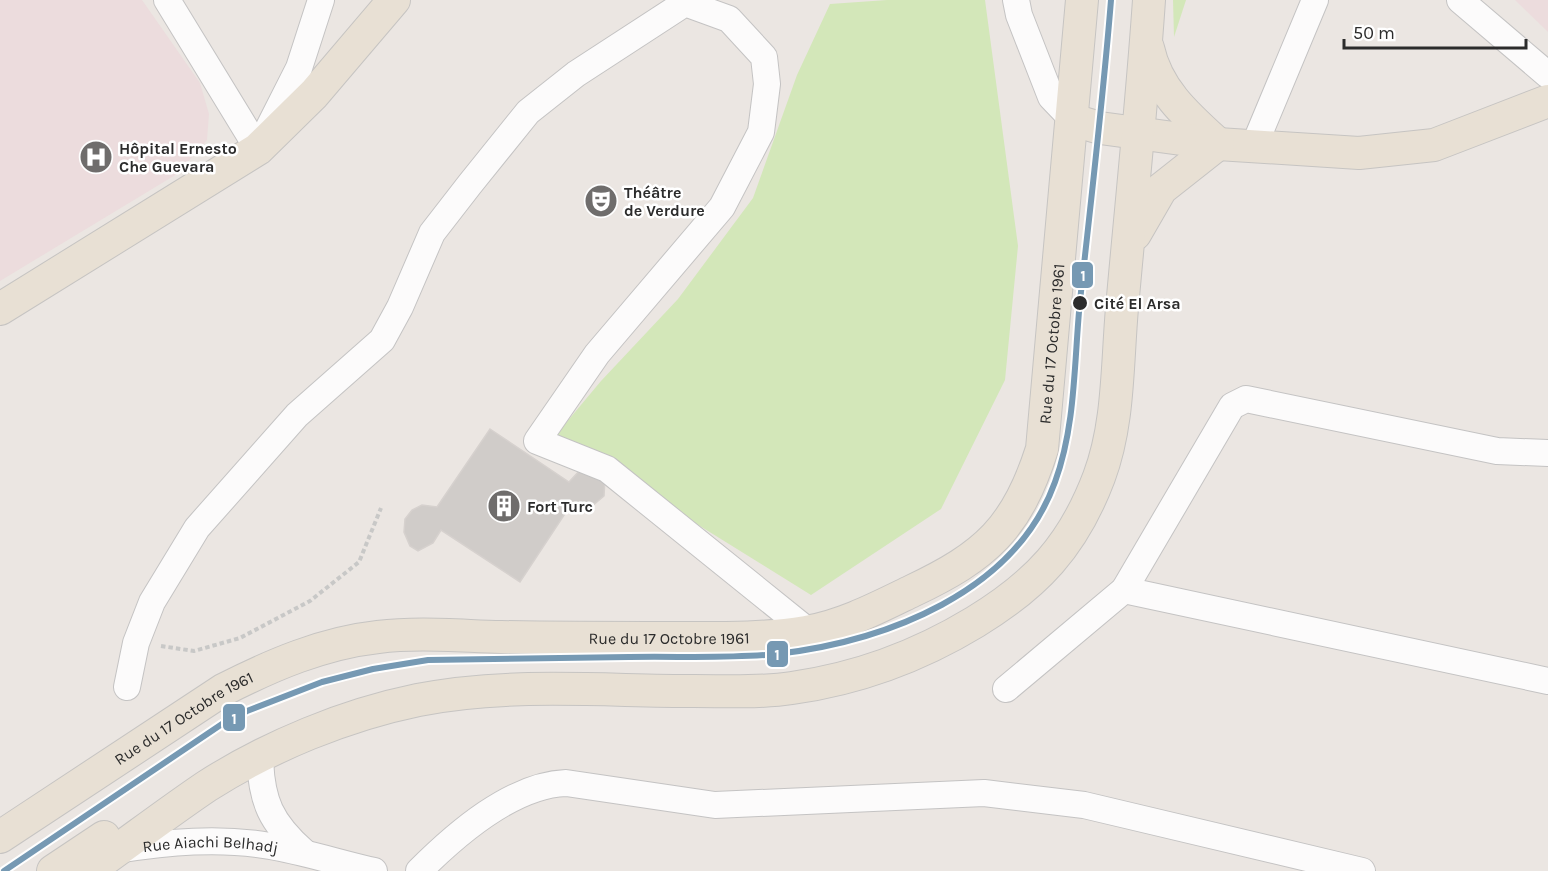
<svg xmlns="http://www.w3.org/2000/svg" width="1548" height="871" viewBox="0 0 1548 871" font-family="Karla,sans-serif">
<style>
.medical{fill:#ecdcdd}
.green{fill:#d3e7b9}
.building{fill:#d0ccc9;stroke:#d6d1ce;stroke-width:1.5}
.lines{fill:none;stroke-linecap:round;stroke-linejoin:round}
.minor-casing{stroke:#c4c3c3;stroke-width:28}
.major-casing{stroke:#c6c4c2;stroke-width:34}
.path{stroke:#c8c8c7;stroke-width:4;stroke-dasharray:4.5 3;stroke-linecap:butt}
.minor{stroke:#fcfbfb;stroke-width:26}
.major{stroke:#e8e0d4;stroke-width:32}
.tram-1-casing{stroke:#fff;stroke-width:10}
.tram-1{stroke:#7699b3;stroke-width:6}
.stop-dot{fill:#2c2c2c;stroke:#fff;stroke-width:2}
.labels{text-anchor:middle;stroke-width:5;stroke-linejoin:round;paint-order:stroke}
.poi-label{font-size:16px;font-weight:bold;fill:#2c2c2c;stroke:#fff;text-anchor:start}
.stop-label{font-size:16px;font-weight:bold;fill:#2c2c2c;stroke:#fff;text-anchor:start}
.street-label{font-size:16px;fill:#2c2c2c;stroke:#fff}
.line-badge{stroke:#fff;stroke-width:2}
.badge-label{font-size:16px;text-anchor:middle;font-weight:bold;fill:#fff}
</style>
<rect width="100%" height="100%" fill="#ebe6e2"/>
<g class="medical">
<path d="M0,0H142L200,83L209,114L207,140L177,174L0,281Z"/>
<path d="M1515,0H1548V32Z"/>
</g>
<g class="green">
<path d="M887,0H985L1018,246L1005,380L941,509L811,595L555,436L601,381L678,299L753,198L797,75L830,4Z"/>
<path d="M1173,0H1186L1174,37Z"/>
</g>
<path class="building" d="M490,429L569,482L582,468L605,478L604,496L591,507L572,503L520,582L441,530L433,543L418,551L410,546L404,532L405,519L412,510L422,505L437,507Z"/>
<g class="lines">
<g class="minor-casing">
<g id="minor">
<path d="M167,0L258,149"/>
<path d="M1016,0L1019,15L1051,97L1073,120"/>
<path d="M1460,0L1548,75"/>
<path d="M265,135L299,68L321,0"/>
<path d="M1254,146L1315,0"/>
<path d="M1124,590L1548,681"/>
<path d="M127,687L136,643L152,602L197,528L297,415L382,340L400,307L432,233L470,184L528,112L576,74L685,3L729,19L764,57L767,84L761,132L722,207L597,354L537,441L607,469L808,631"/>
<path d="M1006,689L1124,590L1232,406L1246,399L1497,451L1548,453"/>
<path d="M260,757C261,801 271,823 304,852"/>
<path id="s1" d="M117,850C168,842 219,837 270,846C305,852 339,863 374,871"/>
<path d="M419,871C456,834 512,785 566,783L715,805L984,793L1084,805L1362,871"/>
</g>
</g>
<g class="major-casing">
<g id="major">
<path d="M1148,48C1157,90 1187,116 1218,144"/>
<path d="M1073,120L1100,128L1218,144L1359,153L1434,145L1548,101"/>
<path d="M1135,234L1161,189L1218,144"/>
<path d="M0,309L258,149L314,94L394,0"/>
<path id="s2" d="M0,837L223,690C272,665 323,643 378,637C418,632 460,636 501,637C559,638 616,638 674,638C718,638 763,639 806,632C843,626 879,607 912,591C986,556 1017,528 1042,449L1082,0"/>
<path d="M53,871L104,837"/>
<path d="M88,871C128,843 167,813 207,786C270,746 345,715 418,700C508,682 603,691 694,691C726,691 760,693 792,688C856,679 919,656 975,622C1036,585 1073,546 1099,477C1119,424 1117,365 1122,308C1131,206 1142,103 1149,0"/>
</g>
</g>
<path class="path" d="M161,646L194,651L240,638L310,601L359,562L381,508"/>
<use href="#minor" class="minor"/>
<use href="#major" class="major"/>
<g class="tram-1-casing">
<path id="tram-1" d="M4,871L222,724L247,711L322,682L373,669L428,660C495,659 562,658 629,657C678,656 729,659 777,654C886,641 1015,593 1055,482C1076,425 1074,360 1080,301C1091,200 1103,100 1111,0"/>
</g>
<use href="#tram-1" class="tram-1"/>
</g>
<defs>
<g id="hospital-disc" transform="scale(1.725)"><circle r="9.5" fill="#6f6d6c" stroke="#fff"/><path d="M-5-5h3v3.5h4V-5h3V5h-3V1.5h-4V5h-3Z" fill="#fff"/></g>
<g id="theatre-disc" transform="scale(1.725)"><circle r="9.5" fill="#6f6d6c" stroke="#fff"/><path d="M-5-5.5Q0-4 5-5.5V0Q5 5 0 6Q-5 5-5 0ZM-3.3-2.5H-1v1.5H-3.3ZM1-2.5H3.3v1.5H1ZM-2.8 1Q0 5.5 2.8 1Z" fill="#fff"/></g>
<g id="building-disc" transform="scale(1.725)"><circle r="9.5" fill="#6f6d6c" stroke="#fff"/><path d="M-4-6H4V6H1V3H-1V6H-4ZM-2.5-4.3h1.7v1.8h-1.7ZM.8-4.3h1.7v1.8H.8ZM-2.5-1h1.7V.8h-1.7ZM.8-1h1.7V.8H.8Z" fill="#fff"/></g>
</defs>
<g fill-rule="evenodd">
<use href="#hospital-disc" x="96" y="157"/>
<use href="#theatre-disc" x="601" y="201"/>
<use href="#building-disc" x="504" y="506"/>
</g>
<circle class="stop-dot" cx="1080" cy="303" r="8"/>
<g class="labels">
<g class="poi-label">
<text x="119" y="154">Hôpital Ernesto<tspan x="119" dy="18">Che Guevara</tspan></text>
<text x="624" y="198">Théâtre<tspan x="624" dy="18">de Verdure</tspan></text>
<text x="527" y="512">Fort Turc</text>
</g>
<g class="stop-label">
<text x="1094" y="309">Cité El Arsa</text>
</g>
<g class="street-label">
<text dy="6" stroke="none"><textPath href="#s2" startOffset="1280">Rue du 17 Octobre 1961</textPath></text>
<text dy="6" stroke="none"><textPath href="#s2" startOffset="723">Rue du 17 Octobre 1961</textPath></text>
<text dy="6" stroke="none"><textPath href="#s2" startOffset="219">Rue du 17 Octobre 1961</textPath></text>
<text dy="6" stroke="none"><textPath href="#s1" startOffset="94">Rue Aiachi Belhadj</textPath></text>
</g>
</g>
<g class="line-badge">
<rect x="1071" y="261" width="23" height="28" rx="6" fill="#7699b3"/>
<rect x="766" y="640" width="23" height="28" rx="6" fill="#7699b3"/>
<rect x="222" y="703" width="24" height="29" rx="6" fill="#7699b3"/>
</g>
<g class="badge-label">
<text x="1083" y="281">1</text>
<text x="777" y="660">1</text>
<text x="234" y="724">1</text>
</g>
<path d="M1344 39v9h182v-9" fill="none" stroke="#2c2c2c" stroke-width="3"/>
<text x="1353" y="39" font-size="18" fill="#2c2c2c" stroke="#ffffff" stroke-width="4.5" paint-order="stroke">50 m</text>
</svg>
